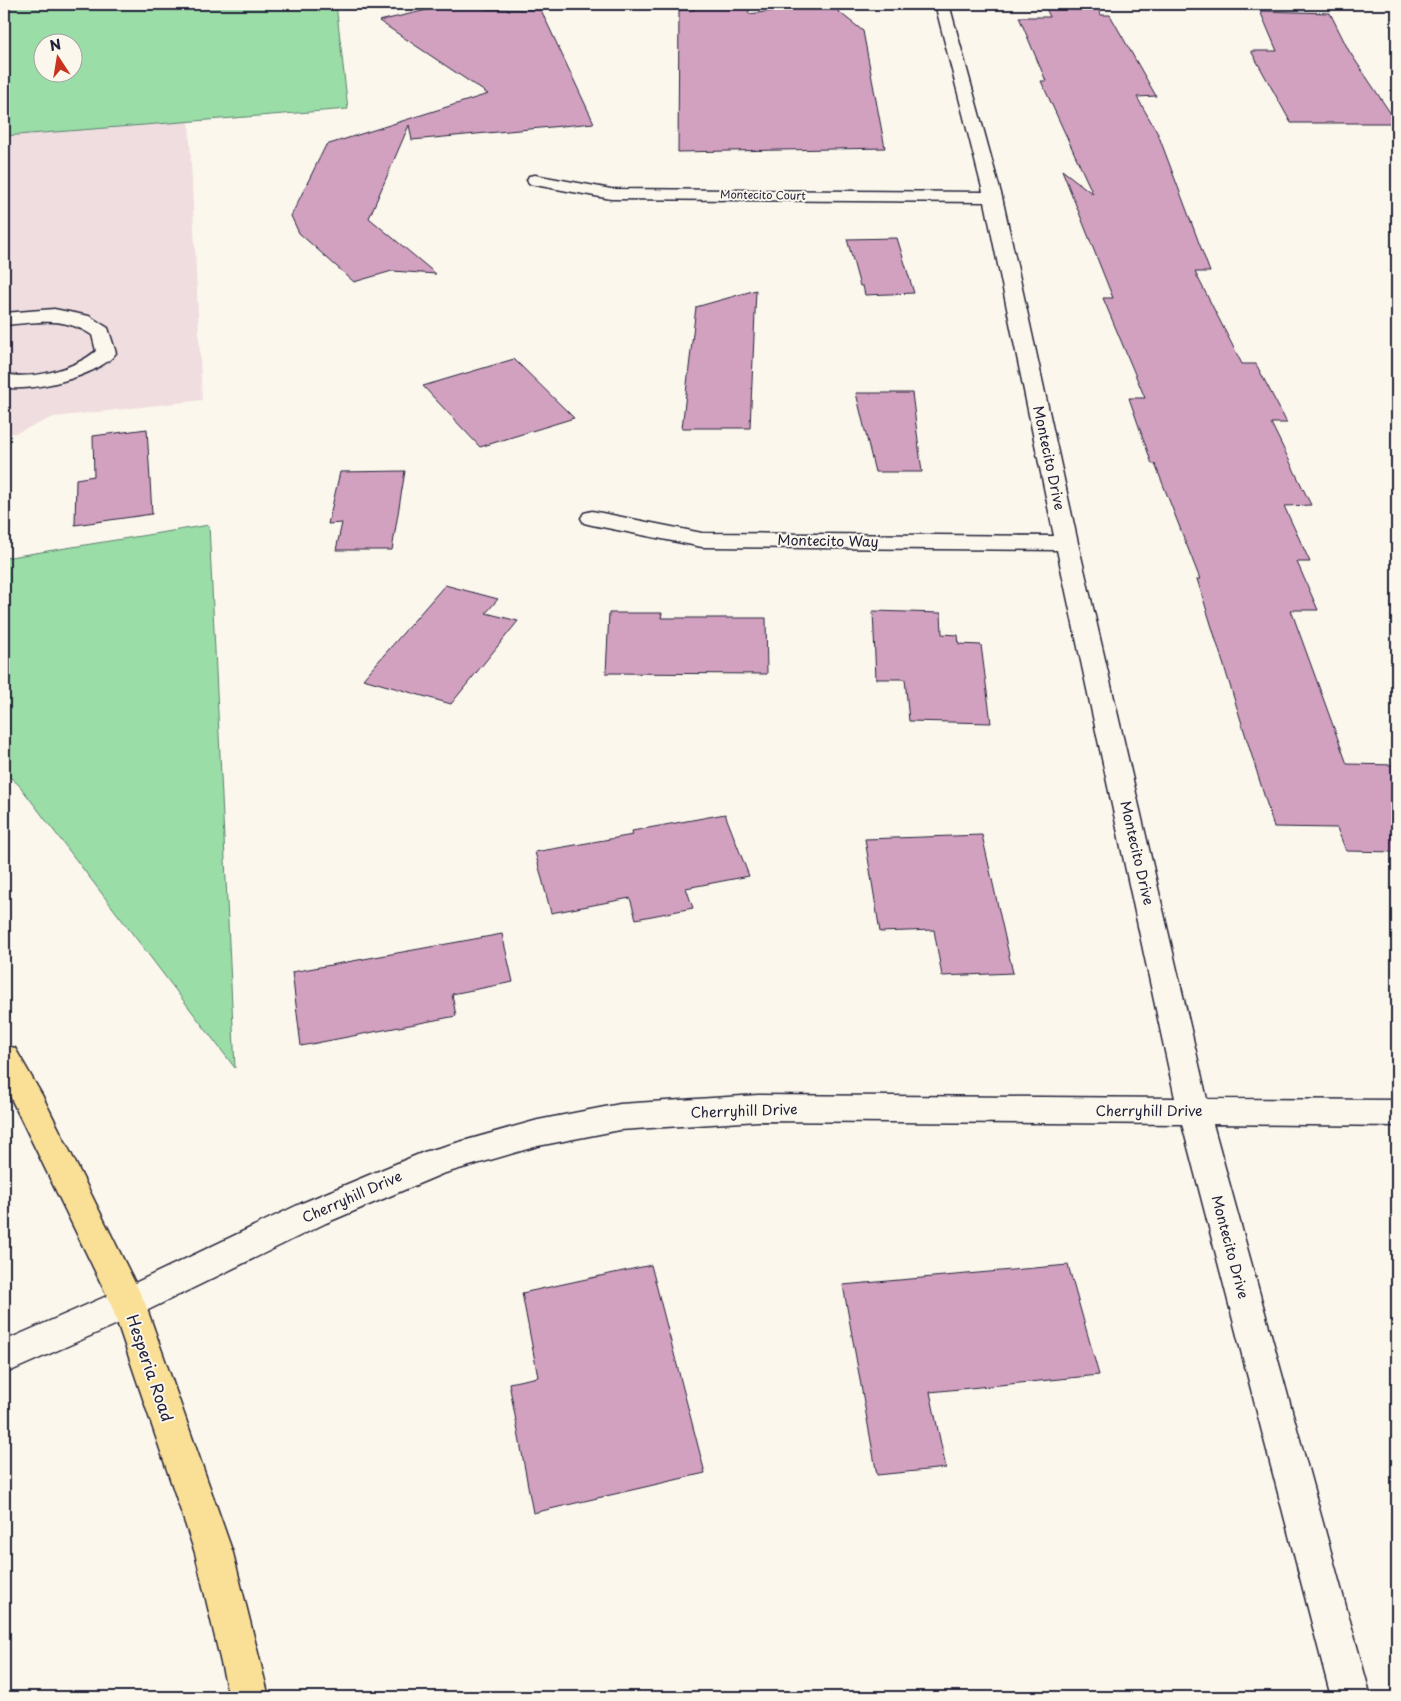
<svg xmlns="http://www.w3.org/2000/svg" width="1401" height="1701" viewBox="0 0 1401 1701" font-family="'Playpen Sans',sans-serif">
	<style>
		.built { fill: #efdddf }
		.green { fill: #9adda7; stroke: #5e8071; fill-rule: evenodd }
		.building { fill: #d2a1c0; stroke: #22223b }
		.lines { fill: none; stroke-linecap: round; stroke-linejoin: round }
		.minor-casing { stroke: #22223b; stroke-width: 3 }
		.major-casing { stroke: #22223b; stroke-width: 3 }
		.minor { fill: #fbf7ec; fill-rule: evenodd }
		.major { fill: #fadf96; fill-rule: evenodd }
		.labels { text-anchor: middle; stroke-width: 4; stroke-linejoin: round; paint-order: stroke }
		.far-street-label { font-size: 11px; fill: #22223b; stroke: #fbf7ec }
		.street-label { font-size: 14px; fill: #22223b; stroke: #fbf7ec }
		.near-street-label { font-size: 16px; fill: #22223b; stroke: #fbf7ec }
	</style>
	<rect width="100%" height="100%" fill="#fbf7ec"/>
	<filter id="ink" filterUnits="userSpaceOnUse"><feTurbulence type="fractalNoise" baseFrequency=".02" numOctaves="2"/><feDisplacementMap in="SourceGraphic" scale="10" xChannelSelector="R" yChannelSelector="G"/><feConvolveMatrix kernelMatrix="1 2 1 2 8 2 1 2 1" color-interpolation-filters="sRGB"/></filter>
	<g filter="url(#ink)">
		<path class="built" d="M189,120L202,400L54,417L16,433L4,434V136Z"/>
		<path class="green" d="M4,4H336L348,109L4,136ZM42,42H72V72H42Z
			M209,525L235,1068L19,785L4,772V558Z"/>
		<path class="building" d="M453,4H479L488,9L541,10L594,123L412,140L409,125L369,218L436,274L392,271L354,282L299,233L291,216L326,145L488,94L379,21Z
			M693,4H748L749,14L829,4L863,31L885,148L678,152L679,10H694Z
			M1044,4H1095L1101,15H1110L1156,96L1137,97L1158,134L1210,272H1195L1242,364H1256L1287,423H1271L1311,505L1284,506L1310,562H1297L1318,610H1291L1347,764L1397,765V852L1346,851L1337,828L1274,827L1197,579H1200L1155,464H1152L1129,398H1145L1103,298H1113L1062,170L1093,194L1041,81H1046L1019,17H1050Z
			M1260,11L1330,13L1349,51L1397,123H1291L1251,51H1277Z
			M897,238L914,293L865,295L863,286H860L847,239Z
			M756,290L750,428H682L696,307Z
			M514,359L574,418L480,447L423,386Z
			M856,393H912L922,472H875Z
			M147,429L152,514L75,525L76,479L94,476L93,436Z
			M405,471L392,550H336L342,523L328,524L340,472Z
			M445,585L498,599L486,613L518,621L451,704L363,679Z
			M873,611L941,613L942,634L958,635L959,644L981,645L991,723L909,721L905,679H876Z
			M609,613H662L661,618H766L767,674L606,673Z
			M725,814L749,876L686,888L693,908L636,919L630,898L551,913L535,852L633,835L632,831Z
			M982,835L1013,973L942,976L934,930L880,932L865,839Z
			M502,934L513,982L452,994L456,1016L301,1046L292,972Z
			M651,1265L705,1473L533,1513L509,1383L538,1377L522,1293Z
			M1068,1265L1099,1375L930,1392L946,1468L877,1475L843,1285Z"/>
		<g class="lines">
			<g class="minor-casing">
				<path id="minor" d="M935,4H949L1002,197L1078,543L1207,1099L1397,1100V1126L1213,1124L1371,1697H1331L1182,1124L758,1121L620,1130L538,1146L442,1174L326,1223L140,1314L4,1374V1341L116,1292L302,1203L424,1152L538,1120L620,1104L758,1095L1175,1098L1057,550L702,547L592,525L584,523L581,518L584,513L592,511L702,533L1054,536L985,202L611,199L535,185L529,184L527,180L529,176L535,175L611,189L983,192Z
					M54,309L89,316L108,328L116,353C100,376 30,393 4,387V374C32,380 73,370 96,351L92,335C61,315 38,323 4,325V313Z"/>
			</g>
			<g class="major-casing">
				<path id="major" d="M4,1045L15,1048L42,1095L145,1303L233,1553L269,1697H229L195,1553L111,1304L4,1084Z"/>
			</g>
			<use href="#minor" class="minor"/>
			<use href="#major" class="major"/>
		</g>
	</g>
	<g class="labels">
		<g class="far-street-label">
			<text transform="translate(763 195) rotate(1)" y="4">Montecito Court</text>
		</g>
		<g class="street-label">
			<text transform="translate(1049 458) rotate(78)" y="5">Montecito Drive</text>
			<text transform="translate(828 541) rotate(1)" y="5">Montecito Way</text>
			<text transform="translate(1137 853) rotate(77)" y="5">Montecito Drive</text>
			<text transform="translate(744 1111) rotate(-2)" y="5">Cherryhill Drive</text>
			<text x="1149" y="1116">Cherryhill Drive</text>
			<text transform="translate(352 1197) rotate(-24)" y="5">Cherryhill Drive</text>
			<text transform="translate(1230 1247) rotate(75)" y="5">Montecito Drive</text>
		</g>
		<g class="near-street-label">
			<text transform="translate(150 1368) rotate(71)" y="6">Hesperia Road</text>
		</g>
	</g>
	<rect width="1401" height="1701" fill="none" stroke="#fbf7ec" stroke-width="20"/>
	<rect x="10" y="10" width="1381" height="1681" fill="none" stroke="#22223b" stroke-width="2" filter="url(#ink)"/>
	<g transform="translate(58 58) rotate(348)"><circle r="24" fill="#fbf7ec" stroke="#a4a2a5"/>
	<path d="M0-4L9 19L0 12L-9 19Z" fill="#c8321e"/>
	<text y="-8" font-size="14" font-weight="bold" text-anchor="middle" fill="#22223b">N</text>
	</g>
</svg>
